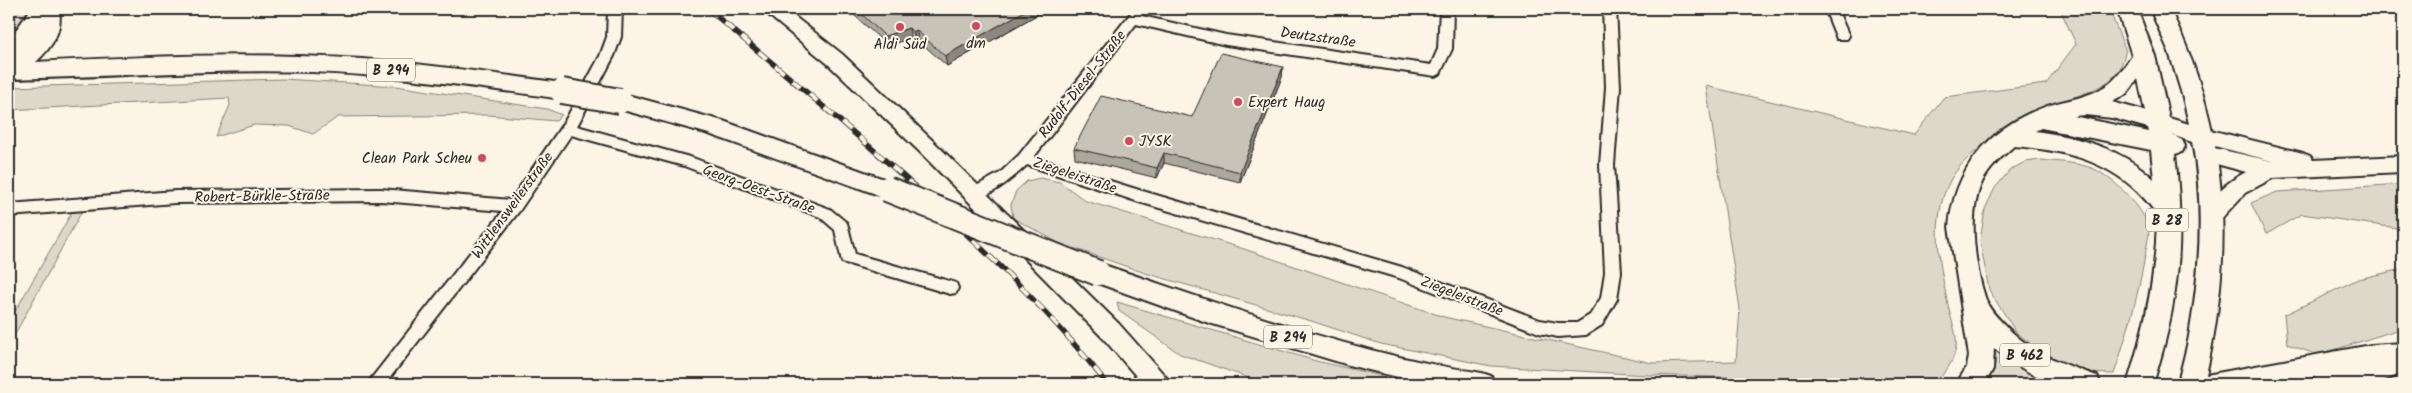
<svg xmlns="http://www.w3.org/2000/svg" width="2412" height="393" viewBox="0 0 2412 393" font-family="Kalam,sans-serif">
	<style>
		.green { fill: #ded8ca; stroke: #84827a }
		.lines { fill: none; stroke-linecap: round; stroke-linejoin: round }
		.street-casing { stroke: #2b2b2b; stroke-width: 4 }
		.secondary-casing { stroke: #2b2b2b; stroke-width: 4 }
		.primary-casing { stroke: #2b2b2b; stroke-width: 4 }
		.street { fill: #fcf5e5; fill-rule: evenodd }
		.secondary { fill: #fcf5e5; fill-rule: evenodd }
		.primary { fill: #fcf5e5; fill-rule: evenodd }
		.rail-casing { stroke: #2b2b2b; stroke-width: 5.5 }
		.rail { stroke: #fcf5e5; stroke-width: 4; stroke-dasharray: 11; stroke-linecap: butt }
		.primary-bridge-casing { stroke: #2b2b2b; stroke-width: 28; stroke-linecap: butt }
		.primary-bridge { stroke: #fcf5e5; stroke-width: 24 }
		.wall { fill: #aca89d; stroke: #2b2b2b }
		.shaded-wall { fill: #8c8880; stroke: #2b2b2b }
		.building { fill: #c8c3b7; stroke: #2b2b2b }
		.poi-dot { fill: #d1495b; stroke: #fcf5e5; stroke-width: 2 }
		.labels { text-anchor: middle; stroke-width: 4; stroke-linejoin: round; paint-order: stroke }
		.shield { fill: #fcf5e5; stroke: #6a6863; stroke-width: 1 }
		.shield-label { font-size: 14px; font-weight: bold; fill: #2b2b2b }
		.street-label { font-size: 15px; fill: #2b2b2b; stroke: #fcf5e5 }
		.poi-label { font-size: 15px; fill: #2b2b2b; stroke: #fcf5e5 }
	</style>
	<rect width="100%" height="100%" fill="#fcf5e5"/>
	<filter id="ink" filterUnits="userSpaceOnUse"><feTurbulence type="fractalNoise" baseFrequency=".02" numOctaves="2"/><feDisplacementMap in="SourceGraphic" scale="10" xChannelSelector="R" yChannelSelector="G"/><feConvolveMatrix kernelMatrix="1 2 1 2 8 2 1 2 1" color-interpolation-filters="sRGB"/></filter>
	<g filter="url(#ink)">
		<path class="green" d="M9,9H29L20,31L9,45Z
			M2060,9H2109L2126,51C2123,58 2121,70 2116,75C2099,91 2078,95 2058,103C2025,117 1969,147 1951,179C1929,218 1940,268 1949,309C1951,320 1958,336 1956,347C1954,362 1944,375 1933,384H1867L1859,381L1647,375L1491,366L1381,344L1308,320L1145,273L1059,243L1013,218L1011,205L1016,191L1027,181L1040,178L1060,182L1086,201L1241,248L1444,317L1652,363L1736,361L1740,309L1706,86L1914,135L1944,97L2046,84L2076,44Z
			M283,79L396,86L547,109L562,115L556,121L488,115L338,117L313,134L289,126L254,125L216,137L230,105L229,98L9,110V87Z
			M2041,160C2057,162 2078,162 2094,169C2112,177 2146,209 2149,230C2149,238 2146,248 2145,256C2138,296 2127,335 2114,374L2081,373L2056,364L2016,332L1989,290L1980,241L1985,209L1995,188L2010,170L2025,162Z
			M2403,184V229L2302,214L2266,234L2251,203L2277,192Z
			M82,211L9,345V322L72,212Z
			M2403,269V328L2318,355L2287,344L2284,315L2358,279Z
			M1117,302L1316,361L1417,384H1266L1180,354L1119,311Z
			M1996,348L2056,384H1986L1995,365Z"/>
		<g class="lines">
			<g class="street-casing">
				<path id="street" d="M608,9H622L621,37L614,56L577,126L693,158L830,209L847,223L855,254L956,283L958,288L956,293L950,294L842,262L835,230L820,217L684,166L571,135L520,210L385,384H367L503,211L381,201L175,203L9,216V204L175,191L381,189L511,200L565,121L600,56L607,37Z
					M1134,9H1147L1142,16L1226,35L1431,65L1438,49L1440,9H1453L1452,49L1440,74L1435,76L1226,45L1136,24L1034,157L1139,190L1402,267L1540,320L1558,323H1577L1590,315L1601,298L1605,272L1600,165L1606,87L1603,9H1616L1620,87L1614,165L1621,272L1617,299L1602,325L1586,335L1558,337L1539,333L1399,278L1139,202L1027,165C1015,176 985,203 969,198L967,194L969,190L1000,173L1019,155Z
					M1825,9H1837L1849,36L1847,39H1837Z"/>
			</g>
			<g class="secondary-casing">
				<path id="secondary" d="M764,9H785L842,54L934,142L1119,324L1166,377L1170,384H1143L1103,338L920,152L828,64L766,13Z
					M2202,128L2303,153L2310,156L2313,160L2403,156V172L2273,178L2245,193L2219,221L2211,223L2203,221L2200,215C2210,197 2228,181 2246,172L2198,159L2195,154L2198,149L2205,146L2276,162L2195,141L2192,136L2195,131Z"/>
			</g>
			<g class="primary-casing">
				<path id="primary" d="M31,9H59C63,31 52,47 36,62C145,56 254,52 362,59C429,64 496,74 562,83L570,85L573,91L570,97L562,99C478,87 395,75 311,72C210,69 109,77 9,79V40Z
					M2117,9H2137L2155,56L2169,118L2189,124L2183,98L2169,52L2150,9H2170C2228,130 2235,244 2206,375L2371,345L2403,343V372C2375,389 2343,384 2312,384L2315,377L2275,384H2178C2181,368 2186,352 2189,336C2200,273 2205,205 2192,142L2172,135L2182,140L2185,146L2182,152L2175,154C2185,238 2179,303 2153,384H2127C2142,337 2153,291 2156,242C2156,234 2158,223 2156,215C2153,207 2143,197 2137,191C2102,158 2060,150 2014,146C2001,157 1986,171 1980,187C1968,219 1975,268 1986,300C1989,311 2005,325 2013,333C2036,355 2067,365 2097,376L2101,384C2050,387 2034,379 1994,348L1993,369L1985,384H1956L1967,367L1969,356L1949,227C1954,170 1989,128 2042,108C2067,98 2087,100 2110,83C2118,77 2125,65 2132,56ZM2138,79L2145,111L2112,102L2127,94ZM2085,115L2112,118L2148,128L2149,132L2073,116ZM2041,128L2151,150L2154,179C2121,148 2079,137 2035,131Z
					M620,93L723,121L895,183L899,189L895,195L887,198L709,134L612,107L609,101L612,95Z
					M1098,263C1224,305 1350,353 1482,373L1491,376L1495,384H1427L1352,366L1206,322L1089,280L1086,273L1089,266Z"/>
			</g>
			<use href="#street" class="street"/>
			<use href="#secondary" class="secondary"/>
			<use href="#primary" class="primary"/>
			<g class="rail-casing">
				<path id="rail" d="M708,9C784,73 861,137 934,204C996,261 1056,318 1107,384"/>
			</g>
			<use href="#rail" class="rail"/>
			<g class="primary-bridge-casing">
				<path id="primary-bridge" d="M562,91L620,101
					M887,189L1098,273"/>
			</g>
			<use href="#primary-bridge" class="primary-bridge"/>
		</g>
		<path class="wall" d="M852,9H1040V13L947,66L919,41L916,42L911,38L888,46L854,15Z
			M1283,67L1282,77L1240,182L1164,163L1157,178L1075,158L1074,148L1192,117Z"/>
		<path class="shaded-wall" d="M1028,9H1040V13L947,66L945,56Z
			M909,28L911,38L888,46L885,36Z
			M916,30L919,41L916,42L913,32Z
			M1283,67L1282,77L1240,182V172Z
			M1164,153V163L1157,178V168Z"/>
		<path class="building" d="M856,9H1028L945,56L916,30L913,32L909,28L885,36Z
			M1221,53L1283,67L1240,172L1164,153L1157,168L1074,148L1101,96L1192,117Z"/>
	</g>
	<g class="poi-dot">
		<circle cx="976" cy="26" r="5"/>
		<circle cx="900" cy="27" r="5"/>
		<circle cx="1238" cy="102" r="5"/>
		<circle cx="1129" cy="141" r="5"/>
		<circle cx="482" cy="158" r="5"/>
	</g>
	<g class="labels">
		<g class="shield">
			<rect x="367" y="58.5" width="48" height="23" rx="4"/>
			<rect x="2146" y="208.5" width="42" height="23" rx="4"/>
			<rect x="1264" y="325.5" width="48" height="23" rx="4"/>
			<rect x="2000" y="343.5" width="50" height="23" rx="4"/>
		</g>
		<g class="shield-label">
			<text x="391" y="75">B 294</text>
			<text x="2167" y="225">B 28</text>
			<text x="1288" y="342">B 294</text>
			<text x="2025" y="360">B 462</text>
		</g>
		<g class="street-label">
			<text transform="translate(1318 37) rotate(8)" y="5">Deutzstraße</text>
			<text transform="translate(1082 84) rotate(-52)" y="5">Rudolf-Diesel-Straße</text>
			<text transform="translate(1075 175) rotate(18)" y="5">Ziegeleistraße</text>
			<text transform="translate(759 189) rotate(20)" y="5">Georg-Oest-Straße</text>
			<text transform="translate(262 196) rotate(-1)" y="5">Robert-Bürkle-Straße</text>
			<text transform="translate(512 205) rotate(-54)" y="5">Wittlensweilerstraße</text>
			<text transform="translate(1462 296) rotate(21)" y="5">Ziegeleistraße</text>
		</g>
		<g class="poi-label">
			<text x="976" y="48">dm</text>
			<text x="900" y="49">Aldi Süd</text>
			<text x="1248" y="107" text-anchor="start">Expert Haug</text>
			<text x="1139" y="146" text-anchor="start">JYSK</text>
			<text x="472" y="163" text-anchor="end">Clean Park Scheu</text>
		</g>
	</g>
	<rect width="2412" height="393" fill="none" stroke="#fcf5e5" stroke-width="30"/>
	<rect x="15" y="15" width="2382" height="363" fill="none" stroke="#2b2b2b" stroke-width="2" filter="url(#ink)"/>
</svg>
